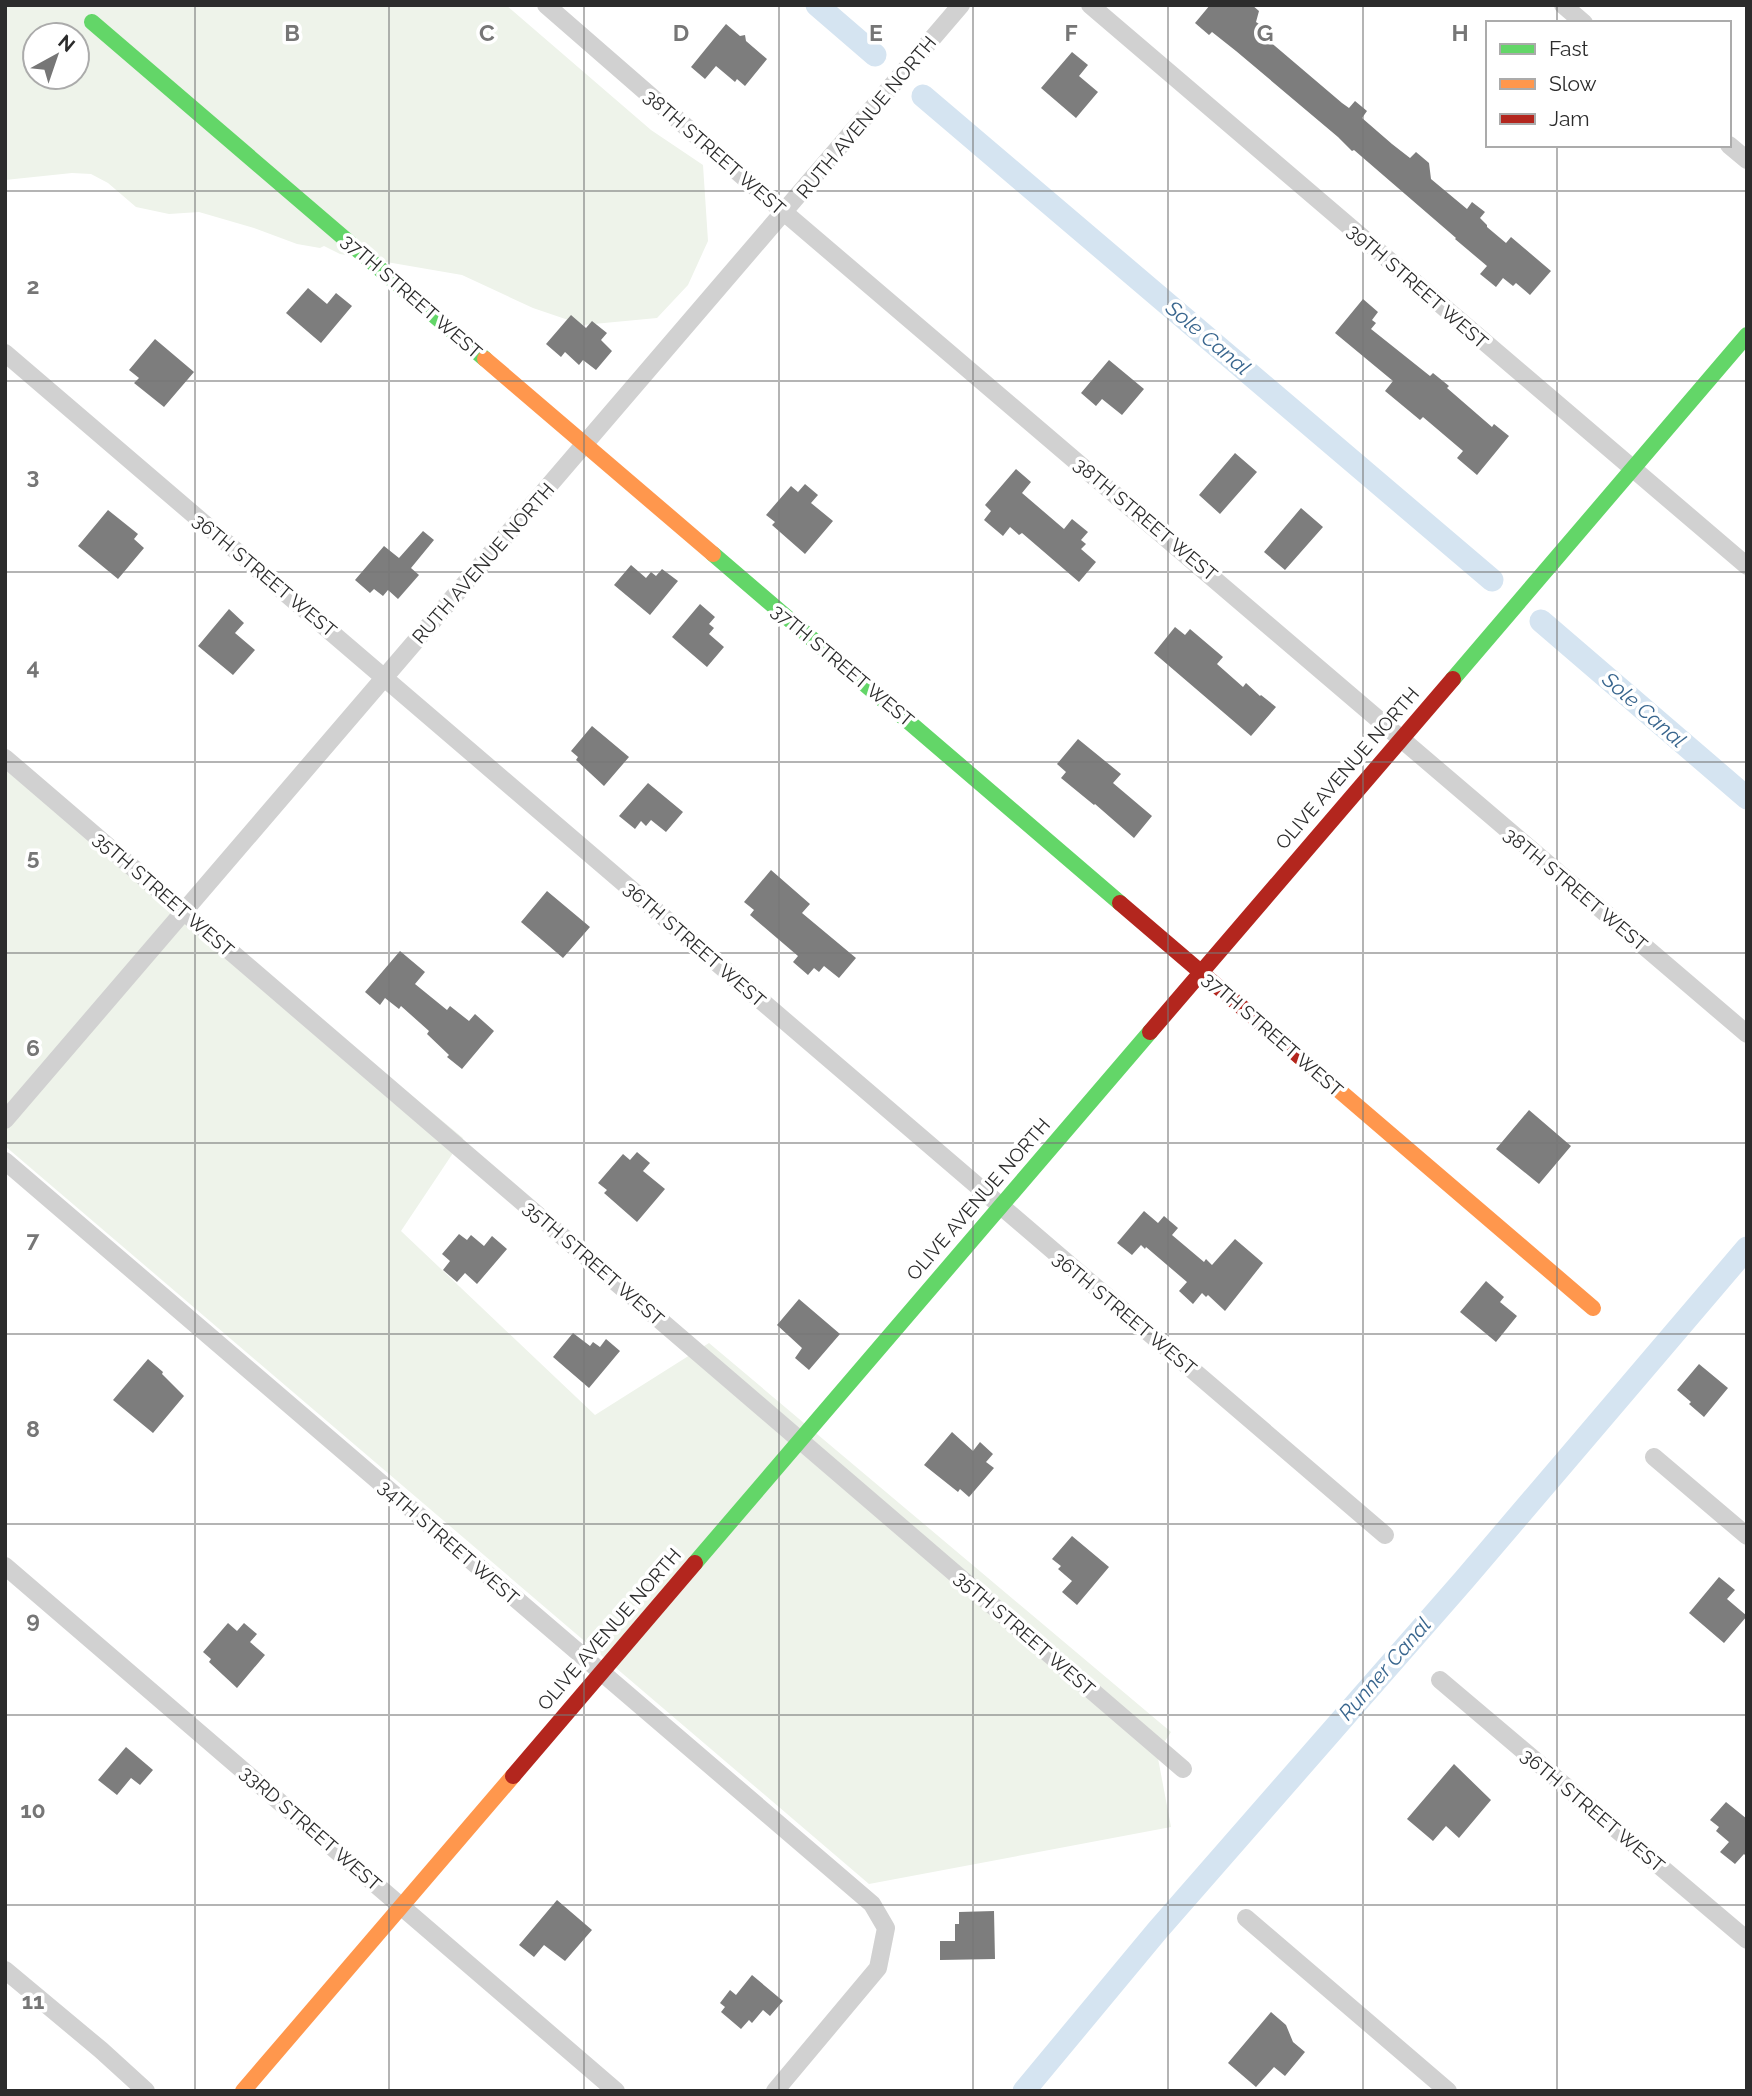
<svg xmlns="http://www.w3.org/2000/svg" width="1752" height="2096" viewBox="0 0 1752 2096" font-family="Raleway,sans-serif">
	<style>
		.green { fill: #eef3ea; fill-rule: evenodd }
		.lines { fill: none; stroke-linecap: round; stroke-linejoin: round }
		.canal { stroke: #d5e4f1; stroke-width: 23 }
		.building { fill: #7d7d7d }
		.street { stroke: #d1d1d1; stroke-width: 18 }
		.fast { stroke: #63d668; stroke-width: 16 }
		.slow { stroke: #ff974d; stroke-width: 16 }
		.jam { stroke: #b3261e; stroke-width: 16 }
		.grid { fill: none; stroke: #767676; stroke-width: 2; stroke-opacity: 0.55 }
		.labels { text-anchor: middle; stroke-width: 7; stroke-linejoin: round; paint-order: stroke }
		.street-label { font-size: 19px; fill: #2c2c2c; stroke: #fff }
		.water-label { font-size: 21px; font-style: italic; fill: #39668e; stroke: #fff }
		.grid-label { font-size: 23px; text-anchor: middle; font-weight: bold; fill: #767676; stroke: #fff; stroke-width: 7; stroke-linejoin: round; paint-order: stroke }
	</style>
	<rect width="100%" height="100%" fill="#fff"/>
	<path class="green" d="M5,5H506L651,130L703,165L708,241L688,285L657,318L583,325L533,308L462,275L340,254L324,246L320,248L297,244L254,228L199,212L169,214L136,207L108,183L91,174L72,173L5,180ZM35,35H77V77H35Z
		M5,758L463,1138L401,1231L595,1415L709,1343L1171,1732L1157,1753L1171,1827L869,1884L5,1146Z"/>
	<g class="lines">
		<path class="canal" d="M817,5L875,55
			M923,96L1492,580
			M1541,621L1747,798
			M1024,2091L1157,1931L1464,1580L1747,1248"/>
	</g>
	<path class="building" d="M1210,5H1252L1259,11L1256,22L1259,24L1255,29L1342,103L1349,108L1355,101L1367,111L1362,118L1392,144L1410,158L1416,152L1429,163L1431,179L1467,209L1472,202L1485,212L1480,218L1487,225V227L1506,243L1511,237L1551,271L1530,295L1516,283L1513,286L1503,278L1496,287L1480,274L1487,266L1455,239L1456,238L1354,150L1352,151L1338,137L1236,51L1212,32L1209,35L1195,23Z
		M726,24L740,36L745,35L746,41L767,59L745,86L737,79L735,82L716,66L705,79L691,67Z
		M1072,52L1088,65L1079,76L1098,92L1076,118L1041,88Z
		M308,288L327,304L336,293L352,306L321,343L286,313Z
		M1363,299L1378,312L1372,320L1376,323L1371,329L1430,376L1433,373L1449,386L1447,388L1492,427L1494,424L1509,436L1477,475L1457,458L1463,451L1423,417L1420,420L1385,391L1393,381L1335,333Z
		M571,315L586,328L592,321L607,333L601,340L612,351L596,370L583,360L579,365L565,352L561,357L546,344Z
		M155,339L194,372L164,407L134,383L139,378L129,370Z
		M1109,360L1144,389L1122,415L1102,399L1096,406L1081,393Z
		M1235,453L1257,472L1220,514L1199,495Z
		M1016,469L1031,482L1022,493L1064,529L1072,519L1088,532L1081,540L1086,544L1081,549L1096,562L1079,582L1022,533L1019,535L1010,527L1003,536L984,520L991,511L985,505Z
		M805,484L818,495L811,503L833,521L805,554L772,525L775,522L766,515L791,486L798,492Z
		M1301,508L1323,527L1285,570L1264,552Z
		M108,510L138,534L134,539L144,548L118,579L78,546Z
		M423,531L434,540L411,568L419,575L398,599L388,590L383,596L374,589L370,593L355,580L384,546L399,558Z
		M631,565L646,578L651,572L656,576L662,569L678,581L650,615L614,585Z
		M700,604L715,617L709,624L714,628L709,634L724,647L707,667L672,637Z
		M229,609L244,623L235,633L255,650L233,675L198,646Z
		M1175,627L1185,635L1190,629L1223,657L1217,664L1243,687L1246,683L1260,696L1261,695L1276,707L1251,736L1154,653Z
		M592,726L629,757L604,786L576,760L578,757L571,751Z
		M1078,739L1121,774L1113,783L1152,816L1134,838L1095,804L1094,805L1061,778L1066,772L1057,764Z
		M648,783L683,812L666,832L651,820L646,826L641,821L635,829L619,816Z
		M771,870L810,904L802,913L856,958L839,978L824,966L819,972L814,968L808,975L793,962L798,956L750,915L754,910L744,902Z
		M547,891L590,927L563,958L521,922Z
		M400,951L425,972L415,984L447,1010L450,1006L469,1021L475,1014L494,1031L462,1069L447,1057L449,1055L427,1034L429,1031L401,1006L399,1009L385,998L380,1005L365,992Z
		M1529,1110L1571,1146L1539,1184L1496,1149Z
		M637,1152L650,1163L643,1171L665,1189L637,1222L604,1193L607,1190L598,1183L623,1154L630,1160Z
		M1144,1211L1158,1223L1164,1216L1178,1228L1172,1235L1204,1262L1206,1259L1212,1265L1235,1239L1263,1263L1225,1311L1208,1295L1206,1297L1202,1293L1193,1304L1179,1291L1187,1282L1146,1247L1145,1249L1141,1245L1132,1255L1117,1243Z
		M459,1234L467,1240L471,1235L484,1246L492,1236L507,1249L477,1284L465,1273L457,1282L443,1270L450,1261L442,1254Z
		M1486,1281L1504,1297L1500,1302L1517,1316L1496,1342L1460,1312Z
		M799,1299L840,1334L809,1370L795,1358L802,1348L777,1325Z
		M573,1333L590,1346L593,1342L600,1347L606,1339L620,1351L589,1388L553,1357Z
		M148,1359L163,1372L162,1374L184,1396L153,1433L113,1400Z
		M1699,1364L1728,1388L1704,1417L1689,1404L1691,1402L1677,1390Z
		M952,1432L973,1451L980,1442L993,1454L986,1462L994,1468L969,1497L960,1489L958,1492L924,1465Z
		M1072,1536L1109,1567L1077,1605L1062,1592L1072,1581L1058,1569L1061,1566L1052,1559Z
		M1719,1577L1735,1590L1727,1599L1747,1616L1724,1643L1689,1613Z
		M228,1623L237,1631L244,1623L257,1634L250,1642L265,1655L237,1688L209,1662L211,1659L203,1652Z
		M126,1747L153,1770L140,1785L131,1778L117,1795L98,1780Z
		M1454,1764L1491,1800L1459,1838L1446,1826L1433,1841L1407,1819Z
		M1726,1802L1747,1819V1857L1744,1854L1735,1864L1720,1852L1729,1842L1716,1831L1719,1827L1710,1820Z
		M557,1900L592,1930L565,1961L544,1945L534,1957L519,1945Z
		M994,1911L995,1959L940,1960V1941H955V1924H959V1912Z
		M752,1975L783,2001L770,2016L763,2010L752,2023L749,2020L741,2029L721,2012L725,2007L720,2003L730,1990L736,1995Z
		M1271,2012L1286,2025L1293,2042L1305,2052L1285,2076L1274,2067L1256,2087L1228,2063Z"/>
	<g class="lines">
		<path class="street" d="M546,5L785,213L1747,1034
			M1090,5L1747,566
			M1563,5L1584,23
			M1729,145L1747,160
			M5,353L1385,1535
			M5,758L1183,1769
			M5,1120L961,5
			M5,1161L872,1904L886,1928L878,1968L775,2091
			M1654,1457L1747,1536
			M5,1566L616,2091
			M1440,1680L1747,1940
			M1246,1918L1448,2091
			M5,1970L101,2050L146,2091"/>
		<path class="fast" d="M92,22L485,359
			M713,554L1120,903
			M1453,679L1747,335
			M695,1563L1150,1032"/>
		<path class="slow" d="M485,359L713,554
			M1300,1057L1593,1308
			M243,2091L513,1776"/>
		<path class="jam" d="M1120,903L1300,1057
			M1150,1032L1453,679
			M513,1776L695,1563"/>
	</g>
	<path class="grid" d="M195,5V2091M389,5V2091M584,5V2091M779,5V2091M973,5V2091M1168,5V2091M1363,5V2091M1557,5V23M1557,145V2091M5,191H1747M5,381H1747M5,572H1747M5,762H1747M5,953H1747M5,1143H1747M5,1334H1747M5,1524H1747M5,1715H1747M5,1905H1747"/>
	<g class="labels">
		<g class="street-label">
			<text transform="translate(866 117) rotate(-50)" y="7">RUTH AVENUE NORTH</text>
			<text transform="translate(715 152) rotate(41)" y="7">38TH STREET WEST</text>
			<text transform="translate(1418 286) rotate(41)" y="7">39TH STREET WEST</text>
			<text transform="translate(412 296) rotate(41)" y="7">37TH STREET WEST</text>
			<text transform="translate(1146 519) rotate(40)" y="7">38TH STREET WEST</text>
			<text transform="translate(483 563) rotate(-49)" y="7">RUTH AVENUE NORTH</text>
			<text transform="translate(265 575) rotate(40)" y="7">36TH STREET WEST</text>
			<text transform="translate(843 665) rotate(40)" y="7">37TH STREET WEST</text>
			<text transform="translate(1347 768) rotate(-49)" y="7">OLIVE AVENUE NORTH</text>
			<text transform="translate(1576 889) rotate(40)" y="7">38TH STREET WEST</text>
			<text transform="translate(164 894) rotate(41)" y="7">35TH STREET WEST</text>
			<text transform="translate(695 944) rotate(41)" y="7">36TH STREET WEST</text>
			<text transform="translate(1273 1034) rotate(41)" y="7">37TH STREET WEST</text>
			<text transform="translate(978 1199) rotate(-49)" y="7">OLIVE AVENUE NORTH</text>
			<text transform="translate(594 1263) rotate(41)" y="7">35TH STREET WEST</text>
			<text transform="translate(1125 1313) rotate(40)" y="7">36TH STREET WEST</text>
			<text transform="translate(449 1542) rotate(41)" y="7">34TH STREET WEST</text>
			<text transform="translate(609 1629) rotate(-49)" y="7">OLIVE AVENUE NORTH</text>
			<text transform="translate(1025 1633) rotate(41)" y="7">35TH STREET WEST</text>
			<text transform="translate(1593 1810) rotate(40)" y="7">36TH STREET WEST</text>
			<text transform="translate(311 1828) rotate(41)" y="7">33RD STREET WEST</text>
		</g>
		<g class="water-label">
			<text transform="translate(1208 338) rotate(40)" y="7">Sole Canal</text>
			<text transform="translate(1644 710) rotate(41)" y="7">Sole Canal</text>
			<text transform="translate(1385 1669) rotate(-49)" y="7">Runner Canal</text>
		</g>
	</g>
	<g class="grid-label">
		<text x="292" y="41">B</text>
		<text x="487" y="41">C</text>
		<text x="681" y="41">D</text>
		<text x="876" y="41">E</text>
		<text x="1071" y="41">F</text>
		<text x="1265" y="41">G</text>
		<text x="1460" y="41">H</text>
		<text x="33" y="294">2</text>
		<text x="33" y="484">3</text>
		<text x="33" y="675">4</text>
		<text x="33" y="865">5</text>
		<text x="33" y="1056">6</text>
		<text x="33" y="1247">7</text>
		<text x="33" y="1437">8</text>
		<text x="33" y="1628">9</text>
		<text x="33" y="1818">10</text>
		<text x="33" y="2009">11</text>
	</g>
	<rect width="1752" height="2096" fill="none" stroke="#2c2c2c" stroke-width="14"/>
	<rect x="1486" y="21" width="245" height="126" fill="#ffffff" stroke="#ababab" stroke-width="2"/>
	<rect x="1500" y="44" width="35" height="10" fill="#63d668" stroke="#ababab" stroke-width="2"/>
	<text x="1549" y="56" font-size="21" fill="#2c2c2c">Fast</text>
	<rect x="1500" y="79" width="35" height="10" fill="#ff974d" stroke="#ababab" stroke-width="2"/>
	<text x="1549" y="91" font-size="21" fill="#2c2c2c">Slow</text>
	<rect x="1500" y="114" width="35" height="10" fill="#b3261e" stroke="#ababab" stroke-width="2"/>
	<text x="1549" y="126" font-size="21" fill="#2c2c2c">Jam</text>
	<g transform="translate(56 56) rotate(40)"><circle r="33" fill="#ffffff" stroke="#ababab" stroke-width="2"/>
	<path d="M0-5L12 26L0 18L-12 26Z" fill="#767676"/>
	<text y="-10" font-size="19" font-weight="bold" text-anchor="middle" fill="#2c2c2c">N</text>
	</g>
</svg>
